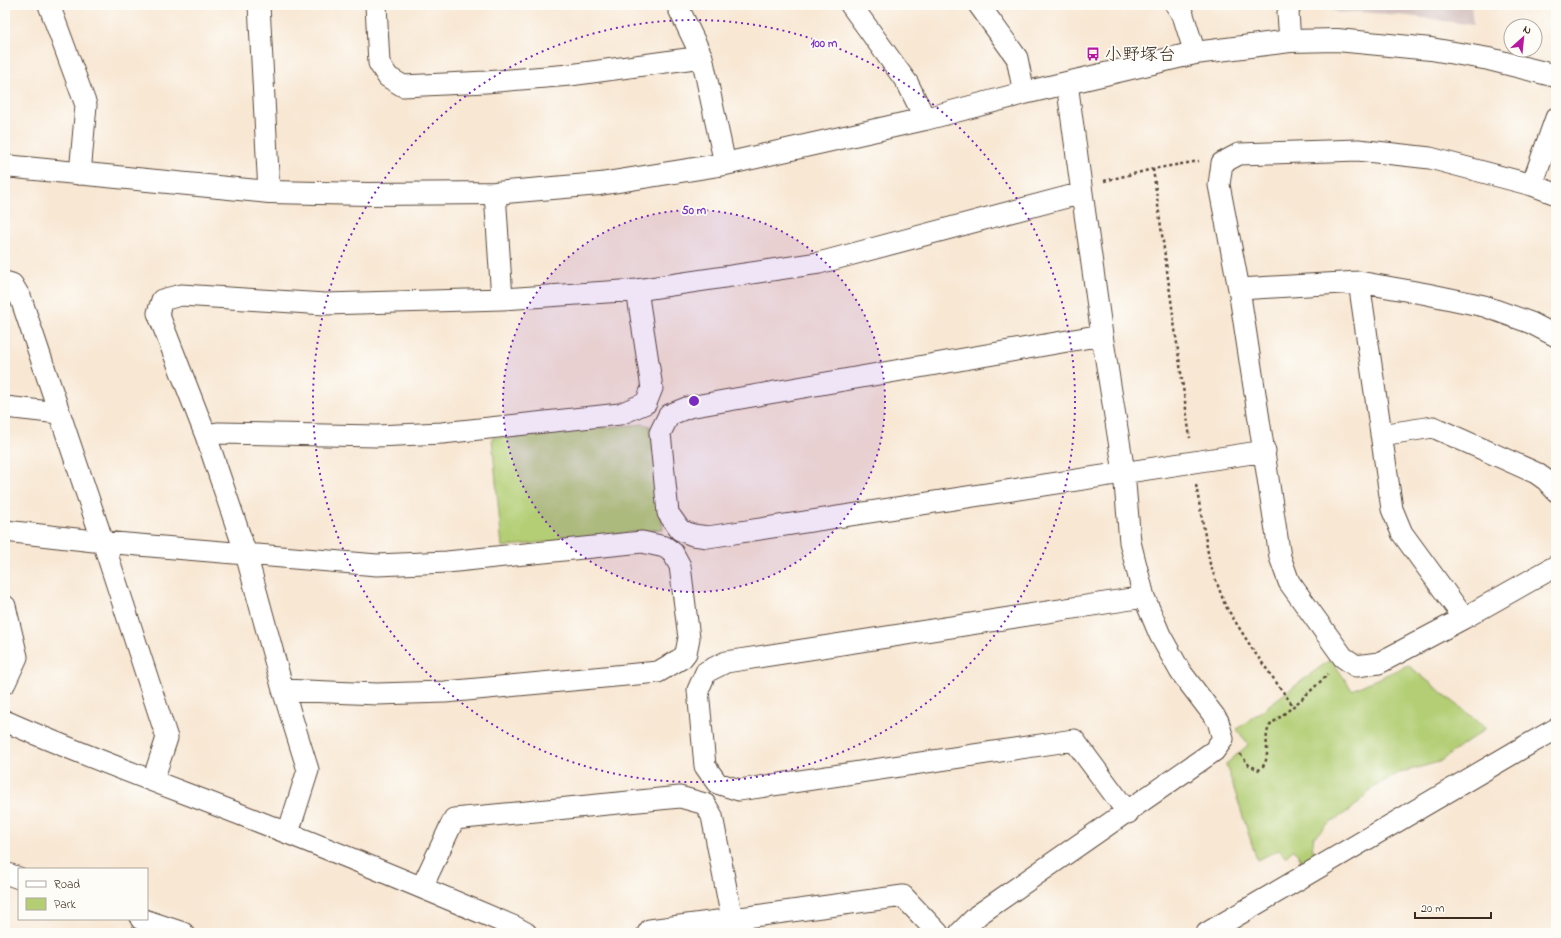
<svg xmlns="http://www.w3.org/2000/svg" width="1561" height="938" viewBox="0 0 1561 938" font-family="'Indie Flower','Klee One',sans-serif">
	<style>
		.industrial { fill: #d1bfbe }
		.green { fill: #b3ce74; stroke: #777c49 }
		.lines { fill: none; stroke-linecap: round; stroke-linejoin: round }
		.minor-casing { stroke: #574639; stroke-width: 23 }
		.tertiary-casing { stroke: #574639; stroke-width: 24 }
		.path { stroke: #574639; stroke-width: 2.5; stroke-dasharray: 3 3; stroke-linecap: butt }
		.minor { stroke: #fff; stroke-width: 21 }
		.tertiary { stroke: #fff; stroke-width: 22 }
		.ring { fill: none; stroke: #7b2cbf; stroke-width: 2; stroke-dasharray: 2 4 }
		.labels { text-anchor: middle; stroke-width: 3.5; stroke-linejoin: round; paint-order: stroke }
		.poi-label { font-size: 18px; fill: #3b2a1e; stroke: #fdfcf7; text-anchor: start }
		.centre { fill: #7b2cbf; stroke: #fdfcf7; stroke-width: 2 }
		.ring-label { font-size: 12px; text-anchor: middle; font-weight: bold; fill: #7b2cbf; stroke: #fdfcf7; stroke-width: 3.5; stroke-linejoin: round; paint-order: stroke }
	</style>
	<rect width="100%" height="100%" fill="#fdfcf7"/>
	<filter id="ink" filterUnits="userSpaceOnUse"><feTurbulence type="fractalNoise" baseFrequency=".025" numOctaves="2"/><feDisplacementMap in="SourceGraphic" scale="8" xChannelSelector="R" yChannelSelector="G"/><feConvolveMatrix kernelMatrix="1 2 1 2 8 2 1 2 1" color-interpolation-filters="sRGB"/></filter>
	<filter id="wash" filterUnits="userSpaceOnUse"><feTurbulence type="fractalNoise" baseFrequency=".012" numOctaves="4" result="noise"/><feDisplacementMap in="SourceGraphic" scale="16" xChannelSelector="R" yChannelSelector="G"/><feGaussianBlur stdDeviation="0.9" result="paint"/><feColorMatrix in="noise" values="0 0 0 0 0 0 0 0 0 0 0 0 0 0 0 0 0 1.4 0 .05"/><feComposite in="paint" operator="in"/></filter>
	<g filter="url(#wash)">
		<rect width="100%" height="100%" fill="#f8e7d3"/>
		<path class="industrial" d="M1322,5H1471L1473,25L1408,16L1359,12L1338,13Z"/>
		<path class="green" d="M643,424L650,426L663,529L502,547L492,438Z
			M1331,659L1352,690L1408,665L1486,728L1439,762L1399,773L1374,787L1354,807L1326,826L1314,837L1312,847L1318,858L1304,866L1298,855L1293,850L1285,857L1279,850L1257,860L1226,764L1248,745L1237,729Z"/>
	</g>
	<g filter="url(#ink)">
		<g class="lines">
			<g class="minor-casing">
				<path id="minor" d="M49,5L86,105L80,174
					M259,5L269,192
					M376,5L379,63L388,77L403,86L486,82L570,75L702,57
					M677,5L702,57L725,164
					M851,5L908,84L925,119
					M979,5L1017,58L1024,93
					M1176,5L1183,15L1195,53
					M1290,41L1288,13L1290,5
					M1067,83L1082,193
					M1532,185L1556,118
					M495,193L502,299
					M1556,194L1532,185L1430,158L1358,150L1239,154L1222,163L1219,185L1239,289L1280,557L1289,582L1343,657L1356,666L1379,663L1464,618L1556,566
					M5,282L12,284L21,299L103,542L5,531
					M1359,282L1392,509L1402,533L1464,618
					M1239,289L1359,282L1427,294L1484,306L1531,323L1556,336
					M637,290L652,388L646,403L620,414L442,433L377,436L218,433L206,436L158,313L162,300L181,295L325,304L502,299L637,290L819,263L1082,193L1102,335L1124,472L1130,542L1144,597L726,662L706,672L698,690L705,766L717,783L739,790L1074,740L1128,813
					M1102,335L689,407L669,415L660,433L668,513L680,530L693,535L708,537L1265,451
					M5,407L59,413
					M1381,435L1433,427L1536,473L1546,480L1556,491
					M5,606L17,657L5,683
					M283,690L246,554L377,565L447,562L642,542L665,547L673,553L680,566L689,638L686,653L682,658L658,672L445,692L377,694L283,690L308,770L288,833
					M5,721C86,757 170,787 252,819C341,854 428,890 515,927L526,933
					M153,780L167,738L103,542L246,554L206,436
					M5,873L19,878
					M422,887L454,819L680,797L705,804L712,816L732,919
					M141,919L183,933
					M648,933L650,930L903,896L938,933
					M960,933L978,915L1214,751L1223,739L1218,721L1180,671L1160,635L1144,597
					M1207,933L1522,748L1556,729"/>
			</g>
			<g class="tertiary-casing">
				<path id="tertiary" d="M5,166L269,192L368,194L495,193L600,184L725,164L925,119L1024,93L1195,53L1290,41L1337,40L1431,49L1489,59L1556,76"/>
			</g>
			<path class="path" d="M1153,169L1190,438
				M1104,181L1153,169L1199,161
				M1196,485L1210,564L1225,605L1253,650L1294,707
				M1240,754L1249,765L1259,770C1274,758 1262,742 1269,727C1271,723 1277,720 1280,717C1297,704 1313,689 1328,674"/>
			<use href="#minor" class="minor"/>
			<use href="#tertiary" class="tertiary"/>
		</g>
	</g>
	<circle cx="694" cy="401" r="191" fill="#7b2cbf" fill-opacity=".12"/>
	<g class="ring">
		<circle cx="694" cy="401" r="191"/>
		<circle cx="694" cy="401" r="381"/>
	</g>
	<defs>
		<g id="bus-bare" transform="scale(1.08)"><path d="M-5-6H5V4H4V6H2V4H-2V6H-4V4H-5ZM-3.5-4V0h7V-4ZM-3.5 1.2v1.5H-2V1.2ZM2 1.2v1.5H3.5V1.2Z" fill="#b5179e" stroke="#fdfcf7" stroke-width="2.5" paint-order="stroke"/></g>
	</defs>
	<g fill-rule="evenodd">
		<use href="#bus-bare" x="1093" y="54"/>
	</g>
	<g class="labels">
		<g class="poi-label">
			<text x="1104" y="60">小野塚台</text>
		</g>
	</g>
	<circle cx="694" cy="401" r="6" class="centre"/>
	<g class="ring-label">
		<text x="824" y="47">100 m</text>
		<text x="694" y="214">50 m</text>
	</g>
	<rect width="1561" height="938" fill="none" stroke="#fdfcf7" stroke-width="20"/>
	<rect x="18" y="868" width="130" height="52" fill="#fdfcf7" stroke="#afa8a0"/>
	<rect x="26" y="881" width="20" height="6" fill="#ffffff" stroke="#afa8a0"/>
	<text x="54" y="888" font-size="12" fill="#3b2a1e">Road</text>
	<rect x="26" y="898" width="20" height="12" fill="#b3ce74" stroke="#afa8a0"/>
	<text x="54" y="908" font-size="12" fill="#3b2a1e">Park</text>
	<g transform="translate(1523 38) rotate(27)"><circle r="19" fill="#fdfcf7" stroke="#afa8a0"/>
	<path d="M0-3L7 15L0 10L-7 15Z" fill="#b5179e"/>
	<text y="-6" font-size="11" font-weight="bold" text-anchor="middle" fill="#3b2a1e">N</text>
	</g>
	<path d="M1415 912v6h76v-6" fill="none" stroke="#3b2a1e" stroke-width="2"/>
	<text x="1421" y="912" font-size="12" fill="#3b2a1e" stroke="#fdfcf7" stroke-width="3" paint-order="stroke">20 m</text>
</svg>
